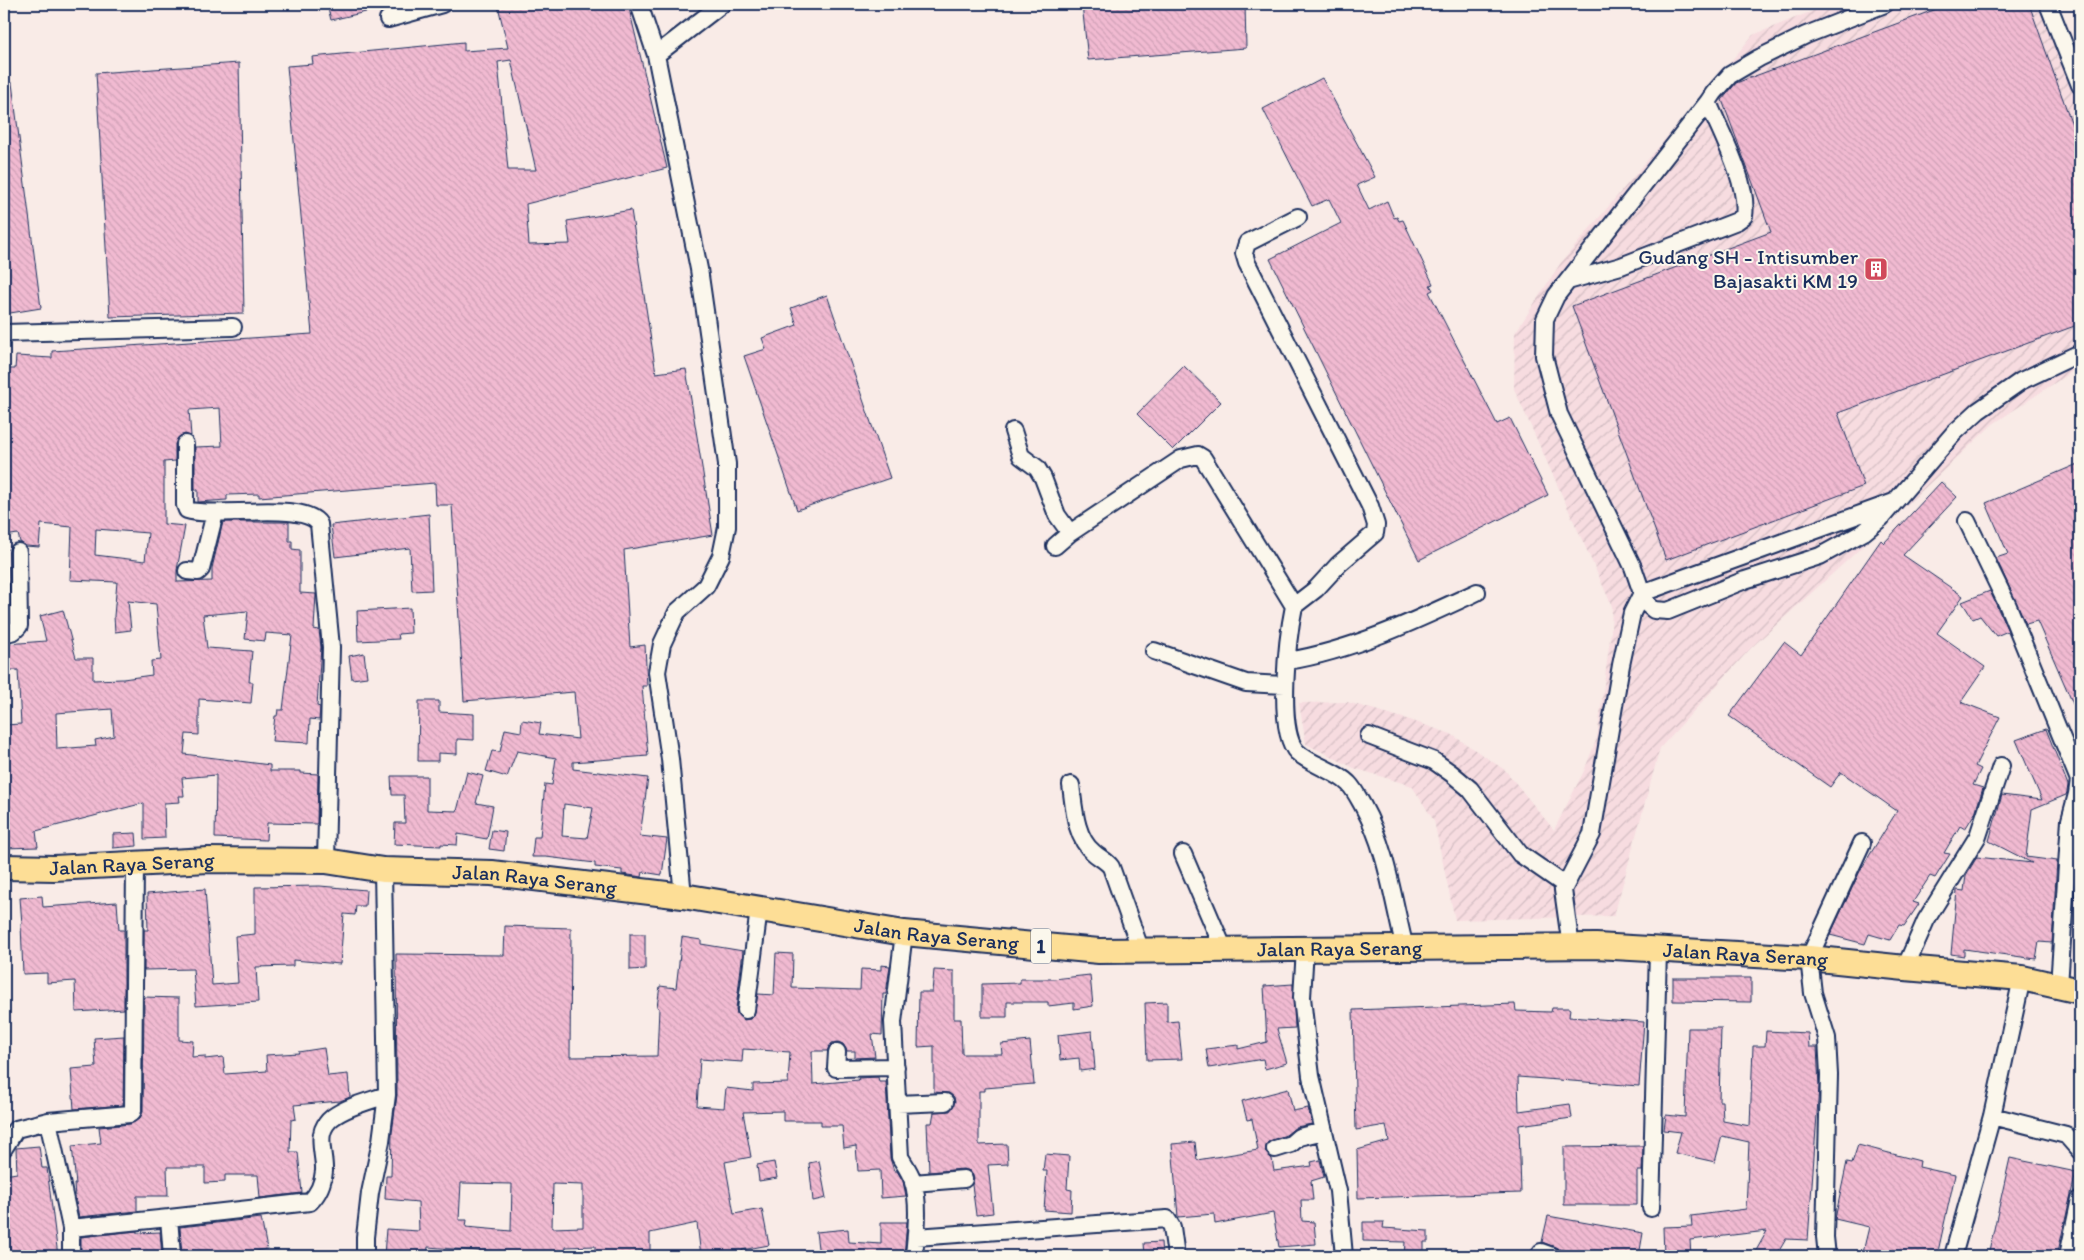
<svg xmlns="http://www.w3.org/2000/svg" width="2084" height="1260" viewBox="0 0 2084 1260" font-family="Itim,sans-serif">
	<style>
		.industrial { fill: url(#industrial-furrows) }
		.building { fill: url(#building-back-hatch); stroke: #1b2f5e; fill-rule: evenodd }
		.lines { fill: none; stroke-linecap: round; stroke-linejoin: round }
		.minor-casing { stroke: #1b2f5e; stroke-width: 20 }
		.highway-casing { stroke: #1b2f5e; stroke-width: 28 }
		.minor { stroke: #fbf7ec; stroke-width: 16 }
		.highway { stroke: #fdde96; stroke-width: 24 }
		.labels { text-anchor: middle; stroke-width: 4; stroke-linejoin: round; paint-order: stroke }
		.shield { fill: #fbf7ec; stroke: #5e6b89; stroke-width: 1 }
		.shield-label { font-size: 20px; font-weight: bold; fill: #1b2f5e }
		.poi-label { font-size: 21px; fill: #1b2f5e; stroke: #fbf7ec; text-anchor: end }
		.street-label { font-size: 21px; fill: #1b2f5e; stroke: #fbf7ec }
	</style>
	<defs>
		<pattern id="industrial-furrows" width="10" height="10" patternUnits="userSpaceOnUse" patternTransform="scale(1.25)"><rect width="10" height="10" fill="#f7dce0"/><path d="M-1 1l2-2M0 10L10 0M9 11l2-2" fill="none" stroke="#d3bdc3"/></pattern>
		<pattern id="building-back-hatch" width="6" height="6" patternUnits="userSpaceOnUse" patternTransform="scale(1.25)"><rect width="6" height="6" fill="#f1bad1"/><path d="M-1 5l2 2M0 0l6 6M5-1l2 2" fill="none" stroke="#cea0b6"/></pattern>
	</defs>
	<rect width="100%" height="100%" fill="#f9ebe7"/>
	<filter id="ink" filterUnits="userSpaceOnUse"><feTurbulence type="fractalNoise" baseFrequency=".02" numOctaves="2"/><feDisplacementMap in="SourceGraphic" scale="10" xChannelSelector="R" yChannelSelector="G"/><feConvolveMatrix kernelMatrix="1 2 1 2 8 2 1 2 1" color-interpolation-filters="sRGB"/></filter>
	<g filter="url(#ink)">
		<path class="industrial" d="M1830,4H2055L2080,69V366L1993,424L1852,556L1751,648L1660,748L1614,916L1455,920L1434,821L1412,786L1354,768L1306,744L1299,703L1347,702L1410,720L1451,734L1505,770L1554,830L1584,771L1597,738L1611,631L1612,606L1514,389L1515,333L1560,264L1753,35Z"/>
		<path class="building" d="M327,4H378L379,9L331,20Z
			M512,4H628L667,168L526,204L529,245L570,244L567,221L631,210L656,373L686,369L713,535L624,550L630,647L645,645L647,686H642L648,756L573,762V769L648,778L640,836L667,839L662,875L643,872L642,877L622,874V870L595,867V863L546,857H532L534,837H540L545,784L552,785L556,758L517,751L507,777L486,771L492,751L500,752L505,729L521,732L522,720L541,723L539,734L578,739L574,692L464,701L452,505H436L435,483L259,497V494L227,495V500L198,502V490H195V447L222,446L220,408L189,410L191,436L185,434L180,436L175,444V461L164,462V524L185,526L177,570V582L212,581V568L223,522H289V541H292V549L300,550V593L316,594L314,629L319,630L321,647L317,706L320,707L319,720L310,719L309,743L272,741L275,716H277L278,710H283L292,635L266,633L265,641L245,639L248,611L203,615L207,648L252,651L249,682H253L251,703L199,699V735L186,734L184,754L270,765V771H301V773L318,774L317,824L267,823L266,840L215,838L216,775L182,778L184,796H179L180,802L164,803L165,838L144,839V803L36,831L38,847L4,848V725L21,724L18,670H7V644L46,641L40,616L63,610L76,658H93V680L123,679L152,675L151,661L161,660L156,604L128,601L131,630L115,632L114,616L117,582L70,580L72,527L41,524L39,547L26,546L20,542L18,534L4,536V369H15L16,356L52,358V351L312,334L287,66L313,64L312,57L464,42V51L508,48L498,6ZM511,60L536,170H508L498,62ZM96,529L148,533L145,561L95,555ZM112,709L114,736L95,740L96,746L57,749L56,713ZM564,804L593,808L587,838L562,836Z
			M1082,4H1245L1246,48L1088,60Z
			M1950,4H2029L2080,147V324L1838,413L1864,486L1666,560L1572,306L1771,232L1722,100L1736,83Z
			M239,63L244,313L110,317L96,73Z
			M1322,78L1375,177L1357,185L1369,210L1387,201L1394,218L1397,217L1399,221L1403,220L1433,284L1430,285L1433,290L1429,292L1497,424L1510,418L1548,495L1419,560L1270,259L1341,223L1329,199L1312,206L1263,109Z
			M12,83L41,308L4,314V84Z
			M827,295L890,478L797,510L744,356L766,349L762,338L797,325L791,308Z
			M1184,366L1221,402L1173,450L1137,414Z
			M2080,463V720L2037,621L2026,624L1996,558L2008,554L1986,503Z
			M1941,482L1957,497L1903,555L1963,596L1937,633L1985,667L1961,702L2000,717L1975,766L1981,769L1973,785L1983,788L1975,813L1965,829L1960,826L1944,853L1950,854L1935,878L1930,876L1913,902L1919,904L1904,926L1899,925L1890,940L1869,934L1865,944L1830,935L1861,869L1897,811L1841,772L1830,787L1729,716L1784,642L1801,655L1881,540L1884,543Z
			M429,514L432,590L412,591L410,548L335,557L331,525Z
			M1990,591L2008,631L1996,636L1980,616L1973,619L1962,602Z
			M410,608L411,633L398,634L399,639L358,641L357,611Z
			M364,653L367,677L352,679L349,656Z
			M419,701H439V712L474,714V740L457,739V754L438,753V761H418Z
			M2046,729L2068,785L2067,792L2066,795L2032,809L2026,857L2057,861L2052,943L2039,942L2036,959L1964,949V956L1951,954L1957,890L1964,891L1966,875L1977,857L2032,863L1989,841L2002,795L2042,800L2016,740Z
			M467,772L483,776L476,803L493,806L487,839L458,834L457,845L441,844V846L394,844L395,823H405L404,795H392L391,776H427V810L457,811Z
			M492,830L506,832L504,851L489,849Z
			M136,833L137,846L113,848V834Z
			M2077,863H2080V882L2076,881Z
			M320,886L366,890L365,906H356L355,915L344,914L340,964L293,960V966L256,967L258,1002L196,1006L193,969L144,970V930H148L147,894L205,889L212,985L238,983L235,936L255,934V887Z
			M42,896L43,907L117,902L119,930H124V1009L76,1012L75,981L47,983V973L23,974L21,924H22L20,898Z
			M505,926L571,928L570,1057L657,1056L659,1008L657,1007L660,986L676,988L682,937L701,940V944L743,951L736,1009L737,1014L744,1020L750,1019L754,1016L758,994L774,995L776,953L793,954L792,988L860,990L861,969L881,970V965L890,966L886,994H883L882,1035L872,1034L875,1057L855,1058V1051H847L843,1044L838,1042L832,1043L827,1051H812L813,1084L859,1080L858,1078L878,1077L879,1082H886L890,1158L894,1171H897L903,1181L906,1196L881,1198L880,1170L858,1171L856,1146L844,1148L842,1126H821V1121H783V1111L743,1112L751,1157L725,1162L734,1214L762,1209L769,1245L742,1250L743,1256H701L697,1223L650,1233V1256H595V1246L566,1247L565,1256H503V1253L428,1247L427,1256H384L386,1229L419,1231L418,1202L385,1199L386,1176H391L392,1133L397,1095L396,954L504,955ZM743,1049L790,1052L788,1083L753,1084V1091L726,1088L724,1108L697,1106L700,1059L742,1062ZM461,1183L512,1184L511,1231L466,1227L467,1220H459ZM553,1184L583,1185V1227L552,1228Z
			M630,934H645V969L630,970Z
			M934,970L954,971V1019H961L962,1054H1002L1001,1044L1030,1041L1034,1084L985,1088V1091H979V1145L1007,1144L1008,1164L988,1165L993,1213L976,1215L972,1185L974,1178L970,1171L963,1169L929,1172L927,1123H932L934,1112L950,1111L955,1102L954,1097L949,1093L934,1092V1046L918,1047L919,992H932Z
			M1090,975L1093,1006L1074,1009V1003L1048,1006V1002H1007V1017H982V984L1020,983V979H1053Z
			M1673,978H1751V1002L1673,1001Z
			M1293,984L1295,1028L1277,1029L1287,1063L1265,1069L1263,1059L1209,1068L1206,1049L1238,1045V1049L1267,1042L1264,986Z
			M144,997L179,998V1040L193,1041L192,1057L205,1056V1059L223,1057L225,1074L267,1071L266,1055L299,1053L298,1052L324,1048L328,1076L348,1074L350,1097L340,1101L294,1105L296,1119L291,1120L290,1152H298L302,1193L260,1198L258,1175H225V1182L205,1183V1167H167L168,1196H137V1211L79,1217L75,1197L74,1184H76L72,1146L101,1143L99,1127L131,1124L140,1118L143,1112Z
			M1167,1002V1022L1178,1021L1182,1059L1147,1060L1145,1003Z
			M1515,1004L1516,1011L1551,1012L1552,1008H1570L1569,1017L1644,1022L1639,1086L1518,1077L1519,1111L1570,1104L1572,1118L1519,1125L1521,1193L1358,1198L1357,1150L1389,1141L1386,1125L1356,1130L1353,1010Z
			M1688,1028H1721L1719,1101H1722L1723,1121L1750,1126L1753,1046H1765L1766,1031L1808,1033L1809,1047H1817L1819,1087L1808,1240L1786,1239L1776,1256H1753L1767,1231L1690,1240L1691,1256H1664L1663,1227L1692,1226L1691,1216L1746,1209L1749,1142L1722,1136L1715,1162L1675,1153L1681,1132L1664,1130L1666,1115L1685,1117Z
			M1092,1031L1095,1069L1080,1071L1079,1058L1060,1060L1058,1035Z
			M124,1036L123,1105L74,1109L71,1069L96,1067L94,1038Z
			M1288,1089L1293,1111L1308,1108L1312,1124L1296,1127L1286,1135L1272,1140L1267,1143L1265,1152L1272,1159L1274,1171L1312,1166L1311,1162L1320,1160L1324,1177L1311,1181L1313,1200H1301L1302,1221L1314,1222L1316,1244L1279,1247L1273,1213L1215,1224L1214,1214L1178,1217L1172,1144L1195,1142L1197,1160L1258,1150L1252,1119L1247,1120L1242,1101Z
			M1858,1145L1920,1161L1919,1167L1955,1175L1937,1256H1862L1869,1227L1835,1219L1847,1162L1852,1163Z
			M39,1146L42,1168H47L58,1256H10L9,1222L4,1175L17,1173L16,1148Z
			M1643,1146L1642,1171H1637V1205H1564V1147Z
			M1045,1154L1069,1156L1067,1189L1072,1190L1071,1212L1044,1210L1047,1171H1043Z
			M2010,1158L2076,1172L2057,1256H1988Z
			M819,1161L826,1198L813,1201L809,1163Z
			M774,1162L777,1178L759,1181L757,1165Z
			M1548,1216L1643,1233L1639,1256H1589L1559,1249L1542,1242Z
			M261,1218L267,1249L246,1253L247,1256H182L180,1227Z
			M881,1222H907L904,1256H819L816,1232L848,1229L849,1242L881,1244Z
			M1363,1222H1384L1383,1228L1428,1231V1242H1424V1256H1404L1405,1242L1363,1241Z
			M137,1231V1233L160,1232L162,1256H81V1237Z
			M1161,1242L1162,1256H1145L1144,1243Z"/>
		<g class="lines">
			<g class="minor-casing">
				<path id="minor" d="M639,4L656,55
					M1885,4L1806,35L1759,58L1730,75L1714,93L1708,102L1556,296L1545,319L1544,356L1559,414L1633,567L1642,593L1648,605L1654,610L1668,611L1745,580L1820,556L1864,532L1881,518L1954,433L1978,411L2021,381L2080,353
					M2048,4L2080,85
					M388,19L442,4
					M1298,217L1247,243L1244,253L1247,263L1370,506L1376,525L1375,533L1339,564L1316,589L1294,606C1288,635 1276,731 1297,752C1311,765 1337,771 1349,784C1354,789 1359,799 1363,806C1387,849 1393,901 1405,948
					M1568,281L1621,266L1737,221L1744,216C1749,184 1721,133 1708,102
					M4,333L233,327
					M1013,431L1021,456L1037,468L1043,478L1057,515L1070,533
					M185,444V505L187,510C214,519 304,500 319,524L331,647L326,861
					M1967,521L2008,606L2079,780L2077,794L2070,820L2059,986
					M1055,546L1070,533L1181,459L1198,455L1203,458L1294,606
					M187,571L198,572L201,569L215,513
					M4,634L14,631L19,626L18,552
					M1154,651L1246,683L1285,685
					M1288,661C1354,650 1417,620 1477,592
					M1369,736L1434,761L1451,773L1470,789L1520,854L1562,883L1571,947
					M1071,785C1074,807 1075,837 1093,852C1099,858 1106,860 1111,867L1141,951
					M1183,854L1224,950
					M1564,888L1592,834L1621,665L1632,613L1642,593L1894,502
					M683,896L670,759L657,672L662,644L677,612L706,586L721,556L727,527V464L699,269L656,55L722,4
					M904,933L893,1022L900,1157C905,1165 910,1172 913,1181C920,1205 916,1233 914,1256
					M1305,949L1302,997L1306,1034L1311,1076L1338,1191L1344,1256
					M1905,968L1926,920L1978,836L2001,766
					M746,1010L759,909
					M837,1052L836,1068L896,1067
					M897,1104L945,1102
					M1992,1116L2066,1135L2080,1151
					M4,1148L16,1129L48,1121
					M1275,1149L1291,1144L1299,1137L1324,1131
					M913,1183L964,1179
					M1651,1208L1658,951
					M169,1218L310,1202C318,1194 323,1183 324,1171C325,1152 313,1132 333,1117C348,1106 370,1101 387,1095
					M71,1228L169,1218L172,1256
					M916,1237L1167,1219L1172,1227L1176,1256
					M1541,1252L1552,1256
					M71,1256V1228L48,1121L130,1114L133,1111L135,863
					M365,1256V1237L370,1193L381,1141L387,1095L383,870
					M1827,1256L1825,1237L1829,1075L1827,1038L1813,993L1809,958L1862,843
					M1953,1256L1992,1116L2022,978
					M2068,1256L2080,1199"/>
			</g>
			<g class="highway-casing">
				<g id="highway">
					<path id="s1" d="M4,867L54,868L208,860L326,861L383,870L492,873L683,896L904,933L1099,951L1596,946L1809,958L1905,968L2022,978L2080,991"/>
				</g>
			</g>
			<use href="#minor" class="minor"/>
			<use href="#highway" class="highway"/>
		</g>
	</g>
	<defs>
		<g id="building-square" transform="scale(1.25)"><rect x="-9" y="-9" width="18" height="18" rx="4" fill="#d1495b" stroke="#fbf7ec"/><path d="M-4-6H4V6H1V3H-1V6H-4ZM-2.5-4.3h1.7v1.8h-1.7ZM.8-4.3h1.7v1.8H.8ZM-2.5-1h1.7V.8h-1.7ZM.8-1h1.7V.8H.8Z" fill="#fff"/></g>
	</defs>
	<g fill-rule="evenodd">
		<use href="#building-square" x="1876" y="269"/>
	</g>
	<g class="labels">
		<rect class="shield" x="1031" y="928.5" width="20" height="35" rx="4"/>
		<g class="shield-label">
			<text x="1041" y="953">1</text>
		</g>
		<g class="poi-label">
			<text x="1858" y="264">Gudang SH - Intisumber<tspan x="1858" dy="24">Bajasakti KM 19</tspan></text>
		</g>
		<g class="street-label">
			<text dy="7" stroke="none"><textPath href="#s1" startOffset="128">Jalan Raya Serang</textPath></text>
			<text dy="7" stroke="none"><textPath href="#s1" startOffset="532">Jalan Raya Serang</textPath></text>
			<text dy="7" stroke="none"><textPath href="#s1" startOffset="938">Jalan Raya Serang</textPath></text>
			<text dy="7" stroke="none"><textPath href="#s1" startOffset="1342">Jalan Raya Serang</textPath></text>
			<text dy="7" stroke="none"><textPath href="#s1" startOffset="1748">Jalan Raya Serang</textPath></text>
		</g>
	</g>
	<rect width="2084" height="1260" fill="none" stroke="#fbf7ec" stroke-width="20"/>
	<rect x="10" y="10" width="2064" height="1240" fill="none" stroke="#1b2f5e" stroke-width="2" filter="url(#ink)"/>
</svg>
